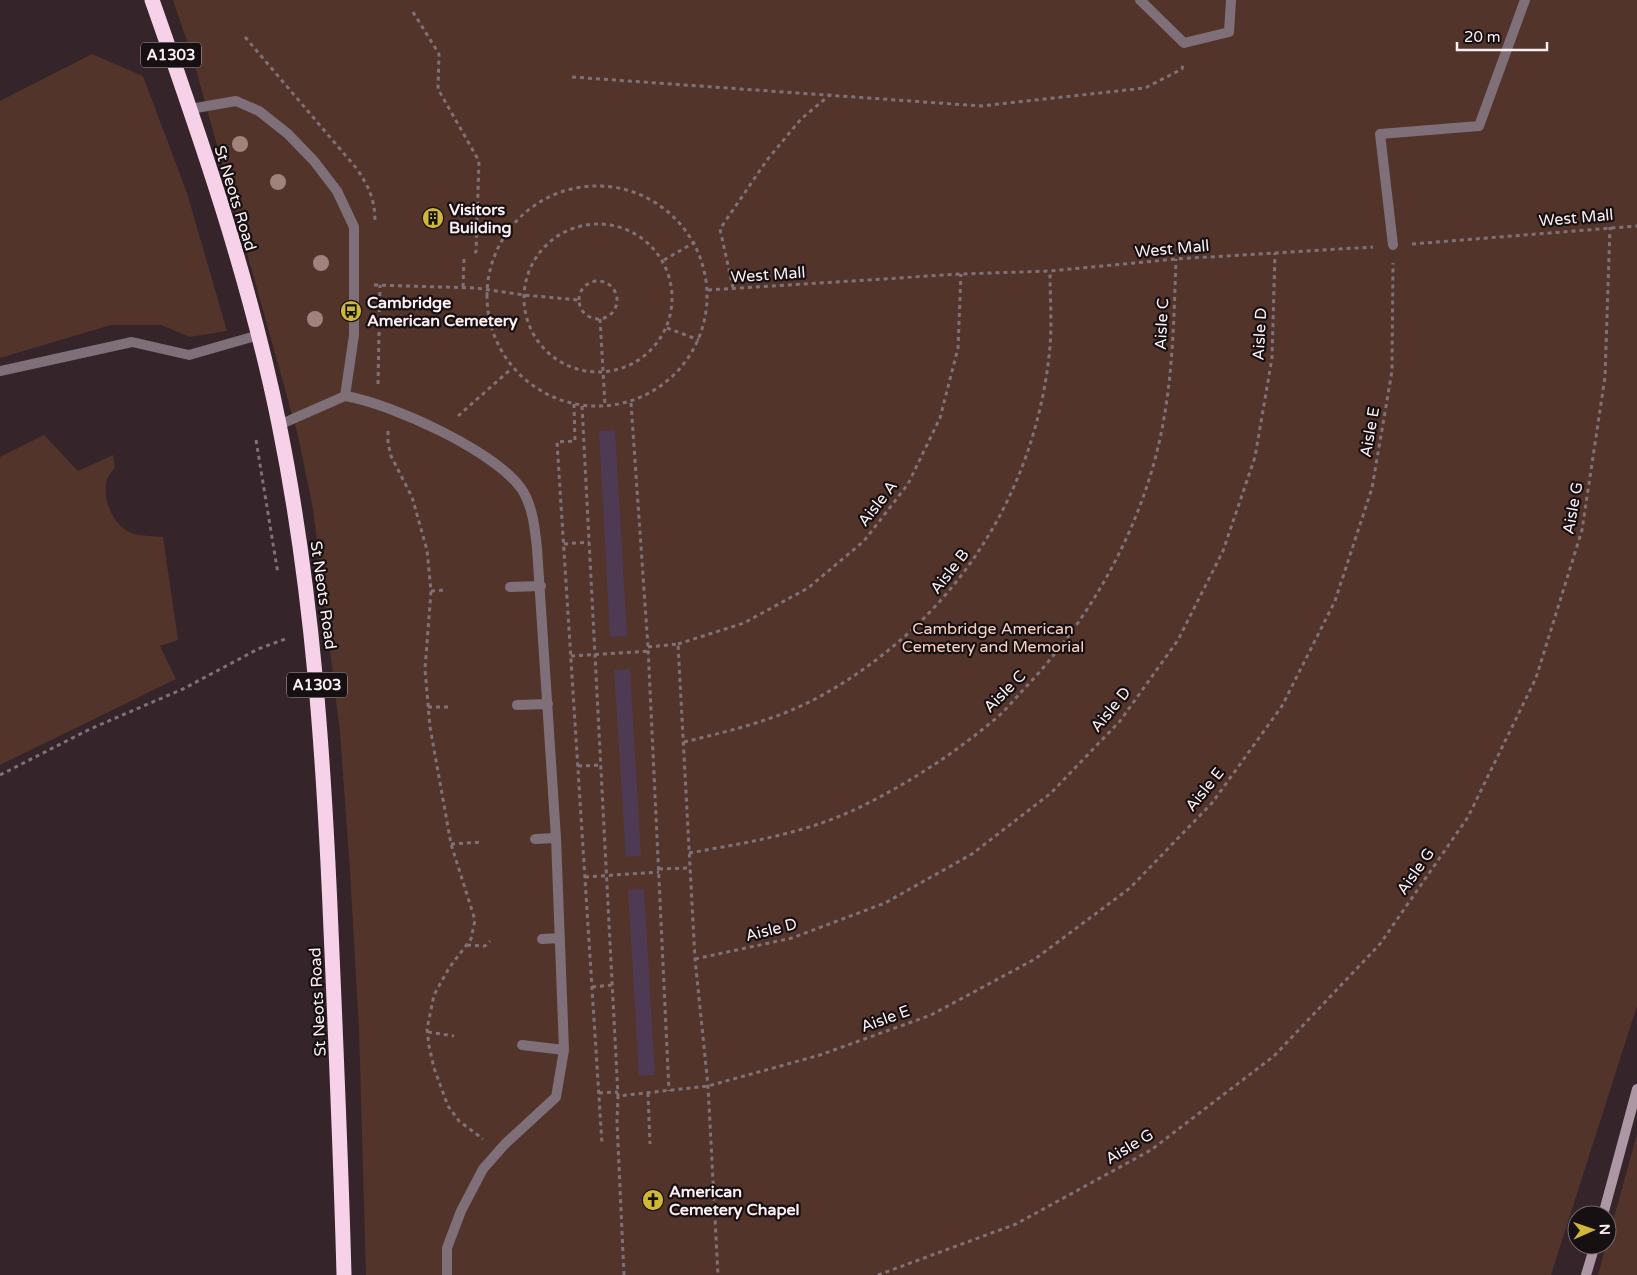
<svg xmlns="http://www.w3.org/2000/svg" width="1637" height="1275" viewBox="0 0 1637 1275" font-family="'Varela Round',sans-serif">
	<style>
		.green { fill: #52342a }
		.water { fill: #4f3a53 }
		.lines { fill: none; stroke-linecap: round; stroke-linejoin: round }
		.path { stroke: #807176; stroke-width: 3; stroke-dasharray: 4 4; stroke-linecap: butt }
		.lane { stroke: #7e6f78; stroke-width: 10 }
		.secondary { stroke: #ae97a5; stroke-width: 10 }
		.highway { stroke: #f6d1e8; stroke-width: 15 }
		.tree { fill: #a1837e }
		.labels { text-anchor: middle; stroke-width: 4.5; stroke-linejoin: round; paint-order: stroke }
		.shield { fill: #171012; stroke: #b7acaf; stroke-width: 1 }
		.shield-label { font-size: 15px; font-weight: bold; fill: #fbeff2 }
		.street-label { font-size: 16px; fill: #fbeff2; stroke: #171012 }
		.poi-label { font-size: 16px; font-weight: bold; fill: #fbeff2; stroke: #171012; text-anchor: start }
		.park-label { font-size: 16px; fill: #f9d1c4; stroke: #171012 }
	</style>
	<rect width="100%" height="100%" fill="#352429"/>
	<path class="green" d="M173,0H1637V1006L1551,1275H366L359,1030L350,871L340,733L313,509L298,436L193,59Z
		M92,54L143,76L187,193L227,331L190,337L161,325H111L0,358V101Z
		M44,435L78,471L113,455L115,467C113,471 108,475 107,480C101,499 115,530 135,534C144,536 154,536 163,537L178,640L160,646L176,679L0,765V457Z
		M1637,1134V1275H1598Z"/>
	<path class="water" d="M615,430L627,636L610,637L599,431Z
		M630,669L641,856L626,857L614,670Z
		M644,889L655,1075L639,1076L628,890Z"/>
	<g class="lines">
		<path class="path" d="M413,12L439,54L438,89L479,161L476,252H472
			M245,37L357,169C369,187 375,200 375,221
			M572,77L981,106L1145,88L1182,69L1183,64
			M487 296a110 110 0 1 1 220 0a110 110 0 1 1-220 0Z
			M524 298a74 74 0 1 1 148 0a74 74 0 1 1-148 0Z
			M1412,244L1637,226
			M664,260L695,242
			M579 300a19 19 0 1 1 38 0a19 19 0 1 1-38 0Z
			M374,285L476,288L524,295L578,300
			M463,287L464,258
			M733,288L720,229L767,160L801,119L831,94
			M708,290L961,274L1050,271L1176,259L1373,247
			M600,319L605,405
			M667,328L699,340
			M378,384L380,285
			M631,403L648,647L669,1091
			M574,404L575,441L557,442L602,1144
			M582,406L618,1096
			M458,416L511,369
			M388,431V443L391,456L412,497L427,550L431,591L425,669L430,727L451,844L475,920L471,939L449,968L434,995L427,1029L429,1046L434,1068L448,1106L459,1121L483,1139
			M256,440L278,574
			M564,544L589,542
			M431,591L444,590
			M678,644L744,623L808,588L864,541L908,484L940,418L958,348L961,274
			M648,647L678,644L695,959L708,1086L718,1275
			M571,656L649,651
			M428,707H451
			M684,742C729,731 777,720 819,697C951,624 1036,497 1050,347C1052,322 1050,296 1050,271
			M578,766L601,765
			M0,775L90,729L183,689L258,649L288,638
			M451,844L482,842
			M689,853C745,843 802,834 854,810C904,786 951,756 994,720C1005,711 1014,700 1023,690C1091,619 1143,526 1162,429C1173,373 1174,316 1176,259
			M659,869L690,868
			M585,877L659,872
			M467,945L485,946L490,941
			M695,959L792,938L885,903L972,854L1051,793L1120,721L1178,640L1223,551L1255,457L1272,358L1275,253
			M592,987L612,985
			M428,1032L454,1036
			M599,1093L618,1092
			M648,1093L650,1144
			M624,1275L617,1122L618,1096L708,1086L820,1055L931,1015L1035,959L1130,888L1212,803L1282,706L1335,601L1372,488L1392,371L1393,263
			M878,1275L1016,1224L1151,1150L1274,1056L1380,944L1468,817L1536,678L1582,530L1605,377L1610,227"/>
		<path class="lane" d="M1140,0L1184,43L1229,32L1231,0
			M190,109L236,101L259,111L288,134L314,161L337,191L354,227V335L345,396L279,425
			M1393,245L1380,134L1479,126L1525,0
			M0,371L132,342L189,355L259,335
			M345,396C390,403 501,453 524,493C533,509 535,530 537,548L556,838L564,1050L556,1097L505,1144L483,1169L461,1211L447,1248V1275
			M510,587L541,586
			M517,705L548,704
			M535,839L556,838
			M542,939L560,938
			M522,1045L564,1050"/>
		<path class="secondary" d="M1603,1215L1637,1089
			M1586,1275L1595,1245"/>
		<path class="highway" d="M152,0C201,139 250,280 279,424C313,591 324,760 331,930C336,1045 341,1160 344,1275"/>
	</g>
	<g class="tree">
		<circle cx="240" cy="144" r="8"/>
		<circle cx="278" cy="182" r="8"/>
		<circle cx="321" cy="263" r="8"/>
		<circle cx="315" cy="319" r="8"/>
	</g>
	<defs>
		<g id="building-disc" transform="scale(1.125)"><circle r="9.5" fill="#d1b736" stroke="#171012"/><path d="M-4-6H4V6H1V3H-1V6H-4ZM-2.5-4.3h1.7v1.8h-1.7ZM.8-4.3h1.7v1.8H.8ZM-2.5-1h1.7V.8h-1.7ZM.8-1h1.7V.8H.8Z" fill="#111"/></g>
		<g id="bus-disc" transform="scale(1.125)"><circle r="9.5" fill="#d1b736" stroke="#171012"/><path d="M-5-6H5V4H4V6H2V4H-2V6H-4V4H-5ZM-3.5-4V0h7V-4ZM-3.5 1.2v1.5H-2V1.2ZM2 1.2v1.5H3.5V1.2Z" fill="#111"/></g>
		<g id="church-disc" transform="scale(1.125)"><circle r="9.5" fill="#d1b736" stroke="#171012"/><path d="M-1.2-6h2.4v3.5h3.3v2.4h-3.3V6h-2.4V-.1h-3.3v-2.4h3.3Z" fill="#111"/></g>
	</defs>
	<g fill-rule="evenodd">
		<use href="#building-disc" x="433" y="218"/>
		<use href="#bus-disc" x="351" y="311"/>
		<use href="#church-disc" x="653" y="1200"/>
	</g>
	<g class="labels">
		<g class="shield">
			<rect x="141" y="42.5" width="60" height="25" rx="4"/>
			<rect x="287" y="672.5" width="60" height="25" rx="4"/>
		</g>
		<g class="shield-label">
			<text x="171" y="60">A1303</text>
			<text x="317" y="690">A1303</text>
		</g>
		<g class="street-label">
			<text transform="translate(236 198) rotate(73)" y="6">St Neots Road</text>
			<text transform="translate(1576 217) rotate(-5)" y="6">West Mall</text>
			<text transform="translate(1172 248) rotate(-5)" y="6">West Mall</text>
			<text transform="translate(768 274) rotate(-4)" y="6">West Mall</text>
			<text transform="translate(1161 324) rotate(-87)" y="6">Aisle C</text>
			<text transform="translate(1259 334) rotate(-87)" y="6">Aisle D</text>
			<text transform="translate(1369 432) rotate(-80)" y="6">Aisle E</text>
			<text transform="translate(877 503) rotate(-52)" y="6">Aisle A</text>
			<text transform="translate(1572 508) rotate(-80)" y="6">Aisle G</text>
			<text transform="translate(949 571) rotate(-52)" y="6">Aisle B</text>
			<text transform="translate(324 595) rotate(82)" y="6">St Neots Road</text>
			<text transform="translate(1004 691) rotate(-45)" y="6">Aisle C</text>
			<text transform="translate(1110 709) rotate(-51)" y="6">Aisle D</text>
			<text transform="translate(1204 789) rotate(-51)" y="6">Aisle E</text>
			<text transform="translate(1415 871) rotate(-55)" y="6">Aisle G</text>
			<text transform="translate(771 929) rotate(-14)" y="6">Aisle D</text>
			<text transform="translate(317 1002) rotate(-93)" y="6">St Neots Road</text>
			<text transform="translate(885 1018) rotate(-20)" y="6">Aisle E</text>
			<text transform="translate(1129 1146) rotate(-31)" y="6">Aisle G</text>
		</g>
		<g class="poi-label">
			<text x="449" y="215">Visitors<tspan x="449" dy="18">Building</tspan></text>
			<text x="367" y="308">Cambridge<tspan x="367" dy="18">American Cemetery</tspan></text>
			<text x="669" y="1197">American<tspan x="669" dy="18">Cemetery Chapel</tspan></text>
		</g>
		<g class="park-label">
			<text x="993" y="634">Cambridge American<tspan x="993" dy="18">Cemetery and Memorial</tspan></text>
		</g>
	</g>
	<g transform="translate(1592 1230) rotate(88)"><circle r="24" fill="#171012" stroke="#72696c"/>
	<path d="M0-4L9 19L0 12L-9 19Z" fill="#d1b736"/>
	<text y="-8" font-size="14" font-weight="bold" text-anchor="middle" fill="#fbeff2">N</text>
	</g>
	<path d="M1457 42v8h90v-8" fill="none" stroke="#fbeff2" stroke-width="2.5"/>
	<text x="1464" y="42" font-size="15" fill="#fbeff2" stroke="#171012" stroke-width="4" paint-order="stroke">20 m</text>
</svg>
